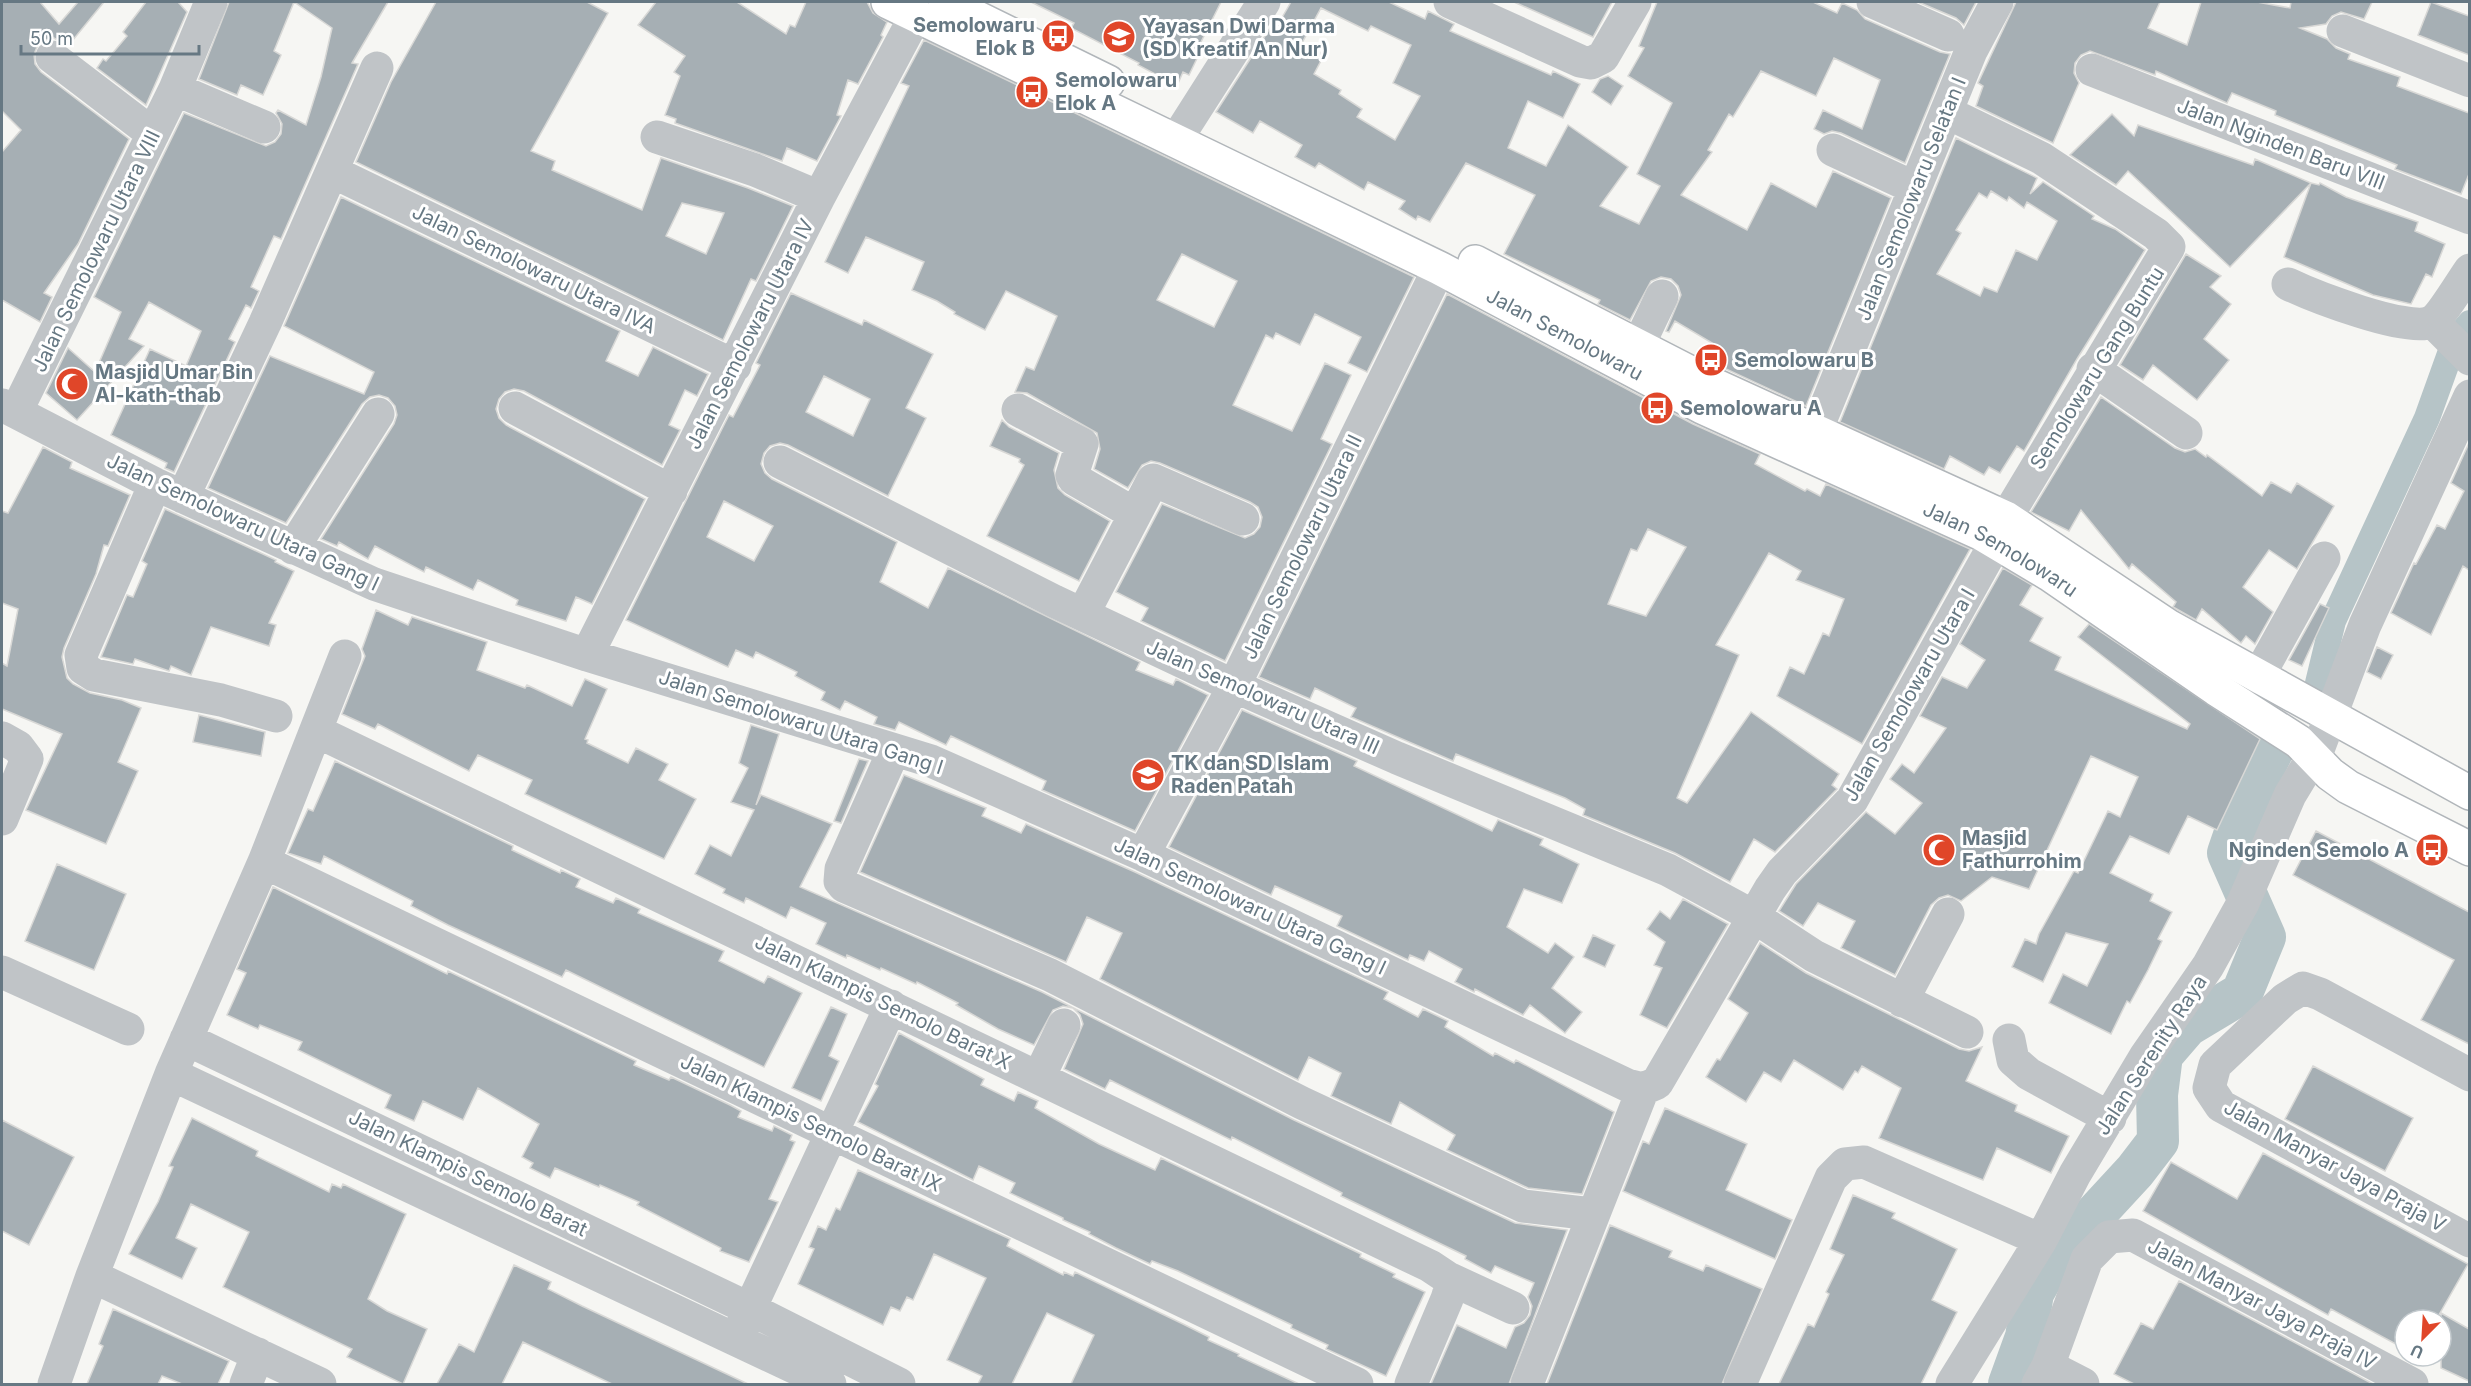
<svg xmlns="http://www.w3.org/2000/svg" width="2471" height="1386" viewBox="0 0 2471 1386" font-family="Inter,sans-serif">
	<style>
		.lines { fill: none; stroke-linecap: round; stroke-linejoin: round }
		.canal { stroke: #b6c4c7; stroke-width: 26 }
		.river { stroke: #b6c4c7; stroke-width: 42 }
		.building { fill: #a6afb4; stroke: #d8d8d6; stroke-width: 1.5; fill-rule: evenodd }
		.major-casing { stroke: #b1b6ba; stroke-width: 36 }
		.minor { stroke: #c0c4c7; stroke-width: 33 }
		.major { stroke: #fff; stroke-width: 33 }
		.labels { text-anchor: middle; stroke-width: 6; stroke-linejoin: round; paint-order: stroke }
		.poi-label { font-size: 20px; font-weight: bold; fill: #667883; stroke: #fff; text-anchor: start }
		.street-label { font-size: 20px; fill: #667883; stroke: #fff }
	</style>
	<rect width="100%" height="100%" fill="#f6f6f3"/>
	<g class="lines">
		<path class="canal" d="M2318,683L2333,621L2427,418L2455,340L2470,323"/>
		<path class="river" d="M2009,1384L2026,1337L2033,1293L2051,1262L2135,1171L2158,1141L2157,1095L2162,1055L2187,1026L2242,993L2265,937L2228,853L2241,815L2272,752"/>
	</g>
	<path class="building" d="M2,2H40L59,24L78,2H104L68,46L54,38L45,40L38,45L34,54L35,64L41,72L129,139L78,244L44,293L52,297L40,322L2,300V152L21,130L2,111Z
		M146,2H178L187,12L146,105L97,68L103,59L106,61L127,36L123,32Z
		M229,2H388L352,63L358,64L281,239L274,236L251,287L259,291L251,308L246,305L229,339L235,342L174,472L165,468L167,463L111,435L150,349L186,366L201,331L149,302L129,339L144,346L77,420L46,393L68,348L95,372L121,312L94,297L184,113L266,146L275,142L281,134L282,124L276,113L278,110L306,125L321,77L332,28L294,2L274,51L281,55L263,95L241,85L237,95L199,79Z
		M436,2H587L608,13L531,151L555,161L552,170L642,210L661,158L748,188L793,206L756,281L751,279L723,340L356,162L391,82ZM682,203L724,213L706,254L666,236Z
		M656,2H737L786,34L790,25L795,27L806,2H867L873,13L887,22L881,35L883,37L858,84L848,80L837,115L841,116L817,161L787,148L782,161L675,123L676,119L665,115L680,76L674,72L685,56L638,25Z
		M1031,2H1221L1200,44L1203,46L1189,75L1183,72L1176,88L1157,80L1159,76L1138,65L1139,63L1071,28L1074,23Z
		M1291,2H1389L1425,19L1428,11L1454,24L1450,31L1551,75L1553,71L1580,84L1563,118L1528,101L1508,148L1546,166L1568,125L1628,167L1600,206L1639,224L1660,186L1637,174L1672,103L1628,76L1644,48L1639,46L1657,2H1813L1837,13L1842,3L1857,10L1865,19L1940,52L1950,54L1905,163L1841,133L1832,131L1824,134L1814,129L1823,110L1862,129L1880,80L1834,58L1816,96L1761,71L1733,117L1729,114L1708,150L1712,152L1681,195L1747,230L1771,183L1816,207L1833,171L1891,198L1806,406L1711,362L1719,347L1675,321L1669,332L1666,331L1681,295L1678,286L1671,279L1661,277L1651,281L1630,320L1598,304L1600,300L1504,254L1535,195L1466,163L1430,222L1418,216L1416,220L1399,209L1405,201L1368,182L1364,190L1319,163L1315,168L1295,157L1302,145L1260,121L1253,133L1216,112L1272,25L1276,28ZM1321,8L1368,31L1371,26L1411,45L1393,83L1420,96L1395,140L1357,117L1362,109L1339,94L1341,90L1314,74L1324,55L1302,43Z
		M1514,2H1612L1593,37Z
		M1918,2H1976L1964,25L1956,18Z
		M2016,2H2160L2148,28L2187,45L2201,2H2257L2290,8L2291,2H2372L2364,19L2341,12L2332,16L2326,24L2300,28L2327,39L2336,48L2350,54L2348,59L2400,77L2397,86L2469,113V174L2461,194L2395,169L2397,165L2275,115L2276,111L2232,93L2227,103L2156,71L2155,75L2090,51L2081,55L2075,63L2074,73L2079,83L2053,143L1976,106L1983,86L1978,83Z
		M2431,2L2469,16V55L2418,35Z
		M924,40L1414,277L1367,372L1348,363L1361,337L1315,314L1300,345L1276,333L1273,339L1266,335L1233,405L1292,431L1325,363L1351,375L1321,439L1332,444L1225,661L1141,621L1148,608L1116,592L1162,504L1245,538L1254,534L1260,527L1262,517L1258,507L1250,502L1160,463L1151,461L1142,465L1128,488L1094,469L1100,449L1097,433L1027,393L1015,392L1026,367L1034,370L1057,316L1006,291L985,330L954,314L955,312L937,301L912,290L924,262L866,237L848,273L825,262L909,86L901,83ZM1182,254L1237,281L1214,327L1157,300Z
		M1608,76L1623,86L1611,105L1592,92L1600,79Z
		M2112,114L2134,136L2138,125L2253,165L2255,159L2311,183L2230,267L2128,171L2116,185L2070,155Z
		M1956,138L2037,178L2030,194L2043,182L2094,216L2092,219L2115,229L2145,250L2077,359L2024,451L2017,446L2000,473L1989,467L1984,475L1950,456L1944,469L1840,422ZM1991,191L2007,201L2009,197L2024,208L2027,202L2057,221L2037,260L2016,250L1997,292L1984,287L1980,296L1937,274L1961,233L1956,230L1979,193L1987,198Z
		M2311,183L2319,185L2320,183L2346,197L2418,222L2415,231L2445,244L2432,277L2426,274L2411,304L2373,295L2284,257Z
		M341,197L620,331L606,361L638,376L653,347L708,374L697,396L685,390L669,425L680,430L662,465L524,391L514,389L505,392L499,399L496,409L499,418L506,425L645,499L592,604L576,597L566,621L516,605L518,600L478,580L473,590L426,567L424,572L375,546L368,559L339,542L337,546L321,539L394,424L397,415L395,406L388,398L379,395L370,397L362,404L286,523L208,488L270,356L364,394L374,372L284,326Z
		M2186,254L2221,276L2210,287L2231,304L2204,339L2229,360L2197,400L2153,365L2143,380L2120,365Z
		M791,293L862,325L864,320L933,354L906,408L926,418L888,496L788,445L780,443L770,446L764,453L761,464L765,473L772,479L897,542L880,582L928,608L948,568L1140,662L1136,670L1173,685L1176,679L1208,695L1135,831L1042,790L1046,781L951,736L946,745L899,722L895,730L874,724L877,717L845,701L840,710L821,700L825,692L795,676L797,672L756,652L753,658L736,650L728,667L626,620L729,415L733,417L760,365L756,363ZM824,376L870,399L853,436L806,412ZM724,501L773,526L754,561L707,537Z
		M1447,294L1693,424L1760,454L1755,464L1805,491L1807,489L1820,496L1826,484L1970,549L1862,744L1777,696L1790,667L1804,674L1823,633L1829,636L1844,599L1796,580L1801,571L1769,553L1716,645L1739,655L1677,798L1687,803L1751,712L1839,774L1832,785L1837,789L1775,852L1754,839L1730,882L1675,853L1583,815L1585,809L1565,798L1456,754L1453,761L1351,717L1356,708L1315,688L1310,699L1259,677ZM1648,529L1686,547L1646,616L1608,604L1631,549L1637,551Z
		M2101,397L2175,448L2185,452L2195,449L2206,457L2207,455L2262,496L2271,482L2291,493L2297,483L2334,506L2297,569L2269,550L2243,587L2273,612L2255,644L2246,636L2241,643L2202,609L2196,620L2173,607L2176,602L2132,564L2129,569L2081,510L2069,531L2031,512Z
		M1002,420L1009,427L1059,453L1054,470L1058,488L1065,495L1110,521L1079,581L987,536L1024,465L1019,462L1020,459L990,446Z
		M2469,443V570L2463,566L2431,635L2391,613L2414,563L2416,564L2437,525L2445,529L2464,491L2451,483Z
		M43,447L72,462L70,468L130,495L108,546L104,545L96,574L64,648L62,657L67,678L73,684L90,693L122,700L141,708L118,762L138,771L106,844L26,810L62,734L2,709V663L7,666L18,609L2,603V511L8,513Z
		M165,509L276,560L275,562L294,571L269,623L276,625L269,646L211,627L191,675L171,666L169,671L135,659L133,664L101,657L127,595L133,597L147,564L142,561Z
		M2003,568L2032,585L2020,605L2043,618L2030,641L2061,657L2055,670L2187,729L2190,724L2078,637L2089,624L2260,739L2217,830L2188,816L2169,854L2130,836L2110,873L2153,894L2150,901L2172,912L2158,939L2162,941L2148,970L2130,1003L2127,1001L2111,1034L2049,1003L2063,974L2087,986L2108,944L2066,933L2043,982L2012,967L2025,939L2036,944L2039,934L2074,871L2078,873L2108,811L2120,817L2138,777L2091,756L2029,889L1992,877L1961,901L1948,895L1939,898L1931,905L1895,975L1841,948L1855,921L1818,903L1803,926L1779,911L1796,884L1866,812L1895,834L1922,803L1890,779L1902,764L1914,773L1946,728L1920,716L1942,677L1967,688L1985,660L1960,644Z
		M2320,604L2329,608L2302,666L2289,660Z
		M376,610L408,625L412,617L487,642L477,670L525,688L527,685L572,706L585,679L607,689L585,739L588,740L587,743L628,763L636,748L668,764L659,780L696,799L664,859L525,794L532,780L478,755L469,771L378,724L375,729L342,714L365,656L362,649Z
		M2377,647L2393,655L2381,679L2367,672Z
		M1242,710L1357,761L1354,766L1492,831L1498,820L1543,839L1540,845L1579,864L1562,903L1524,889L1507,927L1548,953L1555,943L1574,957L1552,988L1582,1012L1565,1033L1530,1005L1523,1015L1475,989L1474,992L1455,982L1462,969L1429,951L1424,961L1410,955L1408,960L1337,926L1342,916L1275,886L1271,895L1169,847Z
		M199,715L265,732L261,756L193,742Z
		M751,725L779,734L756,805L761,795L832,824L800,887L1042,992L1294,1120L1515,1223L1567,1230L1509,1384H1431L1457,1325L1506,1348L1515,1327L1524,1323L1530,1315L1532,1306L1528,1297L1534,1283L1495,1266L1491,1273L1465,1259L1466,1256L1341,1196L1342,1193L1232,1137L1231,1140L1110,1080L1105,1089L1064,1069L1083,1024L1080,1015L1073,1008L1063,1006L1053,1010L1034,1045L998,1029L956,1005L958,1003L917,982L916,984L881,968L880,970L847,955L846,958L816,944L826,923L791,907L786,918L746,898L744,903L723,893L725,889L695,874L710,845L731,856L754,810L731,802L748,768L739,763Z
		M859,759L868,761L841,823L834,821Z
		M335,761L513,846L512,850L560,873L561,870L580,879L576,887L613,903L616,898L640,909L638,913L724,951L719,961L764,983L768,976L802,993L764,1067L566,970L562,977L448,925L411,906L413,901L324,856L321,864L288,853L308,809L313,811Z
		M904,775L986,808L982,816L1021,833L1026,824L1135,872L1388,992L1384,999L1418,1017L1423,1009L1448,1021L1445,1027L1493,1056L1495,1053L1514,1063L1516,1060L1614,1112L1582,1194L1528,1188L1447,1150L1455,1135L1400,1102L1391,1124L1331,1096L1341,1073L1309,1057L1298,1080L1100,979L1122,933L1087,917L1066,962L860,872Z
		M2316,831L2469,912V1044L2421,1020L2454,960L2293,875Z
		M57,864L126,894L94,970L25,941Z
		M273,887L447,974L448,971L636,1061L634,1065L669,1080L671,1077L730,1105L741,1111L738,1117L772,1131L774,1126L792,1135L790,1140L795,1142L769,1199L778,1202L749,1262L720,1251L721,1248L637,1205L639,1202L600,1185L599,1187L555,1168L550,1178L530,1168L533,1163L522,1157L539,1124L478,1088L463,1120L423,1101L414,1121L385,1108L391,1095L298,1050L302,1042L260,1025L258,1029L227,1015L246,973L237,969Z
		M1683,899L1728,924L1667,1028L1640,1015L1662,968L1654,965L1665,942L1647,929L1660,911L1670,919Z
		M1593,935L1615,945L1605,967L1583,957Z
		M1760,943L1806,973L1959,1049L1969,1051L1982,1047L1966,1081L2017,1105L2015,1111L2069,1136L2051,1173L1997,1148L1983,1180L1879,1138L1901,1088L1862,1066L1858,1073L1855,1071L1843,1090L1794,1060L1781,1082L1764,1072L1746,1102L1706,1077L1717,1059L1720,1060L1748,1013L1728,999Z
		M831,1007L847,1014L829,1056L839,1061L821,1101L792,1088Z
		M899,1033L984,1079L981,1085L1014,1101L1018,1092L1038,1101L1035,1108L1099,1144L1155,1170L1161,1158L1361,1254L1360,1257L1395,1274L1393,1277L1425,1292L1386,1376L1326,1349L1328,1345L1291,1328L1292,1325L1178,1271L1152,1261L1150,1264L1116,1248L1089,1234L1090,1232L1063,1220V1218L1010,1193L1015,1183L979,1166L973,1180L858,1122L878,1086L875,1084Z
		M2313,1066L2413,1118L2385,1171L2285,1119Z
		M1665,1108L1747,1144L1726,1190L1792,1220L1775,1259L1623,1191L1643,1141L1649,1144Z
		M192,1118L258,1151L256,1156L329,1192L332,1184L341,1188L343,1184L406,1214L368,1299L387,1311L427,1329L403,1384L347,1357L352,1349L223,1287L249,1232L191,1204L176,1238L197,1248L182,1279L129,1254L158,1202L173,1167L169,1166Z
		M2,1120L74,1157L29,1245L2,1231Z
		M2263,1153L2468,1264L2436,1320H2405V1349L2331,1309L2328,1315L2143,1211L2171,1162L2237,1199Z
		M858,1170L1010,1239L1007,1246L1063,1275L1064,1272L1073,1276L1075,1272L1183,1324L1209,1337L1208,1340L1239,1354L1238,1356L1299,1384H1071L1094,1335L1047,1313L1012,1384H978L982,1376L947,1360L986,1278L934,1254L913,1300L907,1297L900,1311L891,1307L883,1325L798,1284L814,1249L809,1247L818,1226L826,1230L836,1208L840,1210Z
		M1853,1195L1895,1213L1892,1218L1957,1249L1932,1300L1957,1312L1921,1384H1779L1808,1324L1814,1327L1829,1294L1826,1292L1844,1255L1830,1249Z
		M1610,1225L1672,1251L1669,1257L1703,1271L1706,1265L1762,1289L1722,1384H1547Z
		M514,1265L551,1282L548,1289L582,1306L748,1384H612L523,1342L502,1384H437L459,1344L474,1352Z
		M2179,1281L2373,1384H2134L2114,1374L2141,1323L2153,1329Z
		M113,1309L229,1361L218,1384H182L162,1376L158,1384H87L103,1346L99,1344Z
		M2441,1313L2469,1329V1381L2441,1368Z"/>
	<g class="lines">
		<g class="major-casing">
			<g id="major">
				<path id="s1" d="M888,2L1439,268L1702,407L1982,534L2049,574L2216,689L2299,742L2330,774L2348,787L2470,849"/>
				<path d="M945,2L1108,82"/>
				<path d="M1475,262L1714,385L2006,518L2168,626L2470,793"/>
			</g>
		</g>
		<path class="minor" d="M1450,2L1580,61L1591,63L1603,57L1635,2
			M1873,2L1948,35
			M2343,31L2470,81
			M52,57L153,134
			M2092,70L2470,218
			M175,89L264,127
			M1946,112L2041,158L2156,234L2169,247L2006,518
			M657,137L755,170L819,197
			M1176,140L1264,2
			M1833,150L1915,188
			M333,172L735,366
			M2288,284C2313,296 2408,333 2431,322C2441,317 2462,281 2470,270
			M2433,322L2470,359
			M1639,344L1662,296
			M2093,369L2186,433
			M2,405L155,484L374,584L587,655L931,761L1143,855L1627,1085L1643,1089L1657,1083L1770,889L1782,872L1852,800L1996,542
			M515,408L671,491
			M1018,410L1082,444L1072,475L1074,479L1135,514
			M16,412L175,89L211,2
			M1816,431L1971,51L1997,2
			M780,462L1054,601L1234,686L1397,758L1668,870L1753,916L1814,956L1967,1032
			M155,484L81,655L83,668L94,675L221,700L276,716
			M183,497L265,323L377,68
			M293,548L378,414
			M1083,614L1153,480L1243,519
			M587,655L819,197L916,15
			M2258,677L2324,558
			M316,731L1430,1266L1448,1278L1513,1308
			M2,738L18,747L27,759L2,819
			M894,750L841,869L840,881L844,886L1050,975L1302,1103L1523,1206L1592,1214
			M1143,855L1234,686L1439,268
			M264,862L1357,1384
			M2,972L128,1029
			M1902,1001L1948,914
			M186,1039L750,1309L899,1384
			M2009,1040L2013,1060L2029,1074L2110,1118
			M171,1074L830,1384
			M2470,1075L2320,994L2303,988L2285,999L2215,1065L2209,1088L2221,1106L2470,1241
			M1039,1077L1064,1025
			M92,1276L320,1384
			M740,1330L891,1006
			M2048,1366L2083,1384
			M54,1384L92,1276L171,1074L264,862L345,656
			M246,1384L258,1354
			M1411,1384L1447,1299L1450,1289L1448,1278
			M1527,1384L1643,1089
			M1740,1384L1831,1178L1845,1164L1864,1162L2041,1240
			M1952,1384L2041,1240L2075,1174L2145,1057L2208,966L2243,903L2290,795L2319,747L2365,625L2470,396
			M2038,1384L2048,1366L2087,1259L2109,1237L2133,1235L2412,1384"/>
		<use href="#major" class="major"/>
	</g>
	<defs>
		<g id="bus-disc" transform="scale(1.725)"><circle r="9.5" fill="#e04629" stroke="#fff"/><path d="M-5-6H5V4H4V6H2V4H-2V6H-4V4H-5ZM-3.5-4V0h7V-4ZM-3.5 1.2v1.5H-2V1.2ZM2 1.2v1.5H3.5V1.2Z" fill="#fff"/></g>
		<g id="school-disc" transform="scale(1.725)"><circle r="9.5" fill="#e04629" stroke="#fff"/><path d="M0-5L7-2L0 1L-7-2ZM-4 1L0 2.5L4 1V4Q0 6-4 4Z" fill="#fff"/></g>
		<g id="mosque-disc" transform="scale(1.725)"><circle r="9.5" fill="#e04629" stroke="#fff"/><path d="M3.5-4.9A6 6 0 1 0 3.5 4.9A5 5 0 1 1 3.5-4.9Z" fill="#fff"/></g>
	</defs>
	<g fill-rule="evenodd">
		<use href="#bus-disc" x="1058" y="36"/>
		<use href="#school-disc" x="1119" y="37"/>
		<use href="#bus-disc" x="1032" y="92"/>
		<use href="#bus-disc" x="1711" y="360"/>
		<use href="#mosque-disc" x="72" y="384"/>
		<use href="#bus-disc" x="1657" y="408"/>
		<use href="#school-disc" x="1148" y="775"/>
		<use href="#mosque-disc" x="1939" y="850"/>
		<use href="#bus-disc" x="2432" y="850"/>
	</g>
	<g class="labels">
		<g class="poi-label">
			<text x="1035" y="32" text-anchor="end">Semolowaru<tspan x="1035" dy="23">Elok B</tspan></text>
			<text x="1142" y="33">Yayasan Dwi Darma<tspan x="1142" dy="23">(SD Kreatif An Nur)</tspan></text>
			<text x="1055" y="87">Semolowaru<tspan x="1055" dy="23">Elok A</tspan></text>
			<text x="1734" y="367">Semolowaru B</text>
			<text x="95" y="379">Masjid Umar Bin<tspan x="95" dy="23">Al-kath-thab</tspan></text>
			<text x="1680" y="415">Semolowaru A</text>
			<text x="1171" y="770">TK dan SD Islam<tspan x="1171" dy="23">Raden Patah</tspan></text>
			<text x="1962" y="845">Masjid<tspan x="1962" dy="23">Fathurrohim</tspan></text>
			<text x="2409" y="857" text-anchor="end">Nginden Semolo A</text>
		</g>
		<g class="street-label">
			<text transform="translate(2281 144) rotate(21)" y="7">Jalan Nginden Baru VIII</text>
			<text transform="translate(1911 199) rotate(-68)" y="7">Jalan Semolowaru Selatan I</text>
			<text transform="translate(96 251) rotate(-64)" y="7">Jalan Semolowaru Utara VIII</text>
			<text transform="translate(534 269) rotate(26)" y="7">Jalan Semolowaru Utara IVA</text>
			<text transform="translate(750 334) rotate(-63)" y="7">Jalan Semolowaru Utara IV</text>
			<text dy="7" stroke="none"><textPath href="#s1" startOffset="754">Jalan Semolowaru</textPath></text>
			<text transform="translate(2097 368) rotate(-58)" y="7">Semolowaru Gang Buntu</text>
			<text transform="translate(243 522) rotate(25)" y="7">Jalan Semolowaru Utara Gang I</text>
			<text transform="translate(1302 547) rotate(-64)" y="7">Jalan Semolowaru Utara II</text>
			<text dy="7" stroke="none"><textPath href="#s1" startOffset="1240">Jalan Semolowaru</textPath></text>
			<text transform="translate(1909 695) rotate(-60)" y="7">Jalan Semolowaru Utara I</text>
			<text transform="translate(1263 697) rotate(24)" y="7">Jalan Semolowaru Utara III</text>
			<text transform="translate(801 722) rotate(18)" y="7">Jalan Semolowaru Utara Gang I</text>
			<text transform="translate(1250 906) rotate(25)" y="7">Jalan Semolowaru Utara Gang I</text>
			<text transform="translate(883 1002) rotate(26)" y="7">Jalan Klampis Semolo Barat X</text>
			<text transform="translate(2151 1055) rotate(-57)" y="7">Jalan Serenity Raya</text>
			<text transform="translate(811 1123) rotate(26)" y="7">Jalan Klampis Semolo Barat IX</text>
			<text transform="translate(2335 1166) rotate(29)" y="7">Jalan Manyar Jaya Praja V</text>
			<text transform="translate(468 1173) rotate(26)" y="7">Jalan Klampis Semolo Barat</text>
			<text transform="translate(2262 1304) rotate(28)" y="7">Jalan Manyar Jaya Praja IV</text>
		</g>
	</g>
	<rect width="2471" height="1386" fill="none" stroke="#667883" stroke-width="6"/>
	<g transform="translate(2423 1338) rotate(204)"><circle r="28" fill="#ffffff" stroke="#c2c9cd" stroke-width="1.5"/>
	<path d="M0-4.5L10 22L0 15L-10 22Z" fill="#e04629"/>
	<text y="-9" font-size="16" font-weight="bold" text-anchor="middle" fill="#667883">U</text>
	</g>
	<path d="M21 45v9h178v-9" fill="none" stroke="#667883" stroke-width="3"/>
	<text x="30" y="45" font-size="18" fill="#667883" stroke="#ffffff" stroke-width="4.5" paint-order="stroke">50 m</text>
</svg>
